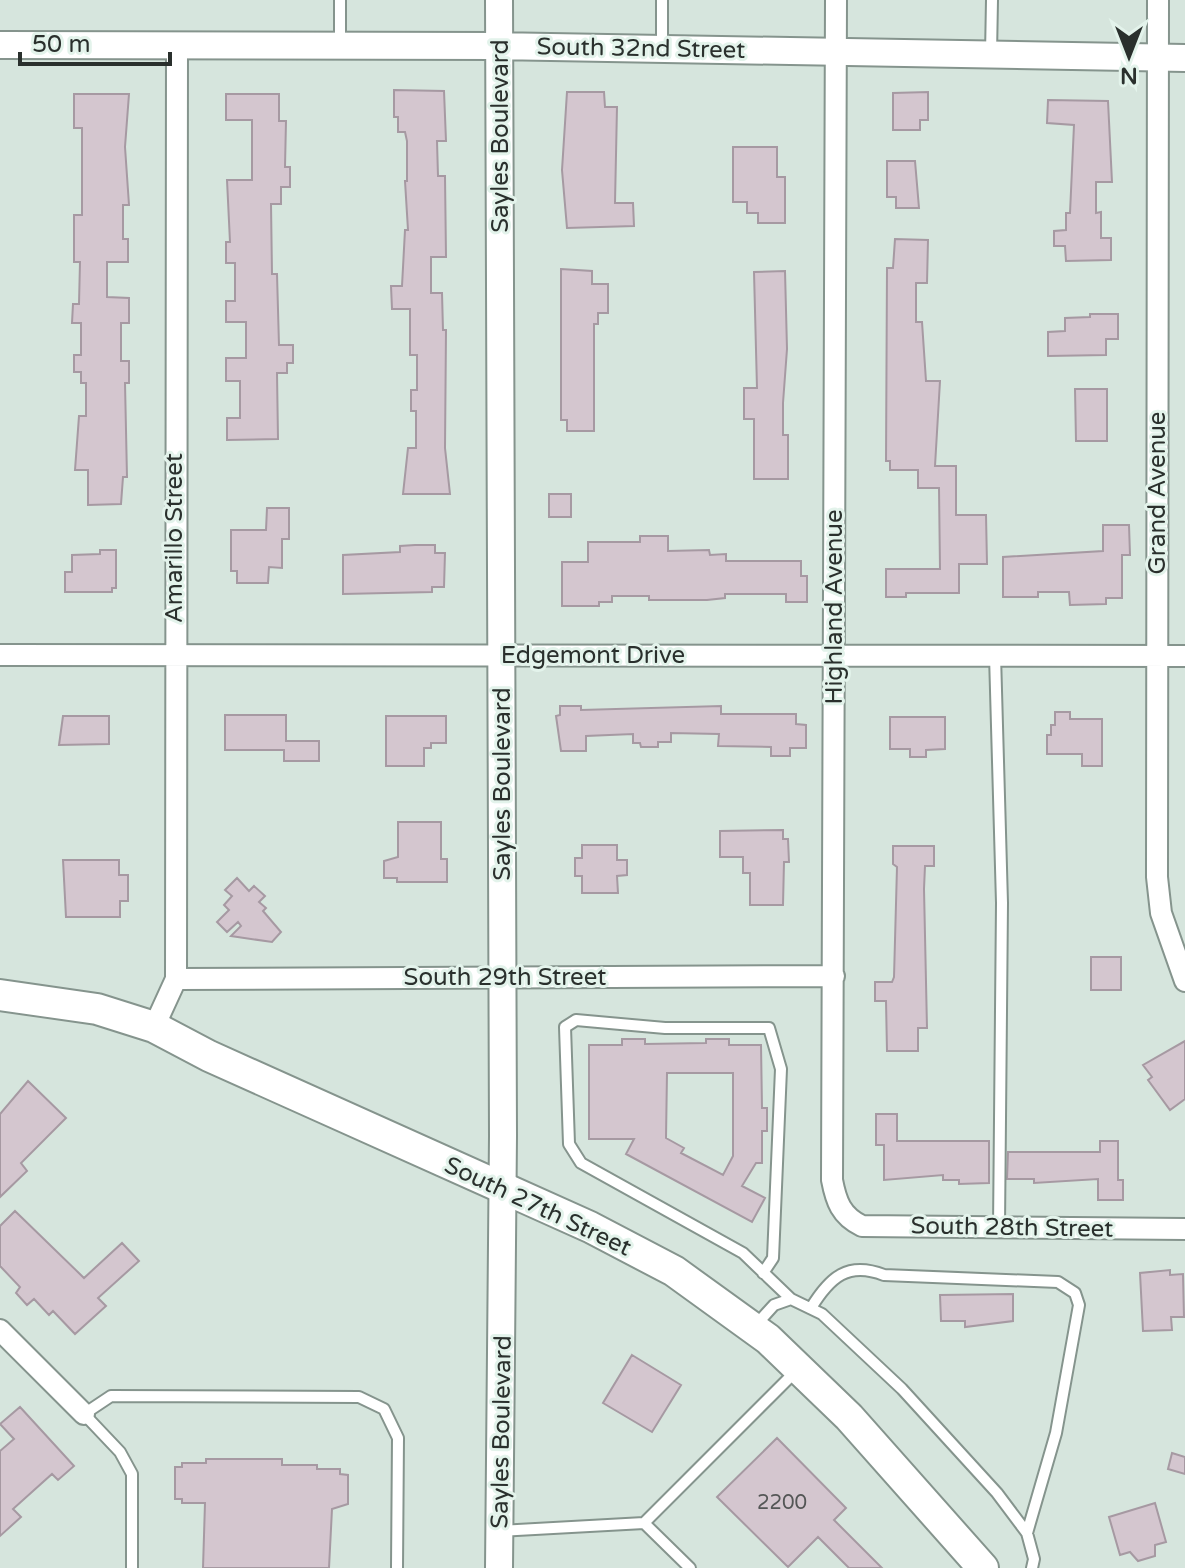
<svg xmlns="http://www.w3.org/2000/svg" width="1185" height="1568" viewBox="0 0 1185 1568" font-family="'Varela Round',sans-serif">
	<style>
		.building { fill: #d4c6cf; stroke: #a699a2; stroke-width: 2; fill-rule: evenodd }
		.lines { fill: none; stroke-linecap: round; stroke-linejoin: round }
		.service-casing { stroke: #85948d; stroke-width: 14 }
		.minor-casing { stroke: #85948d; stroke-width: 24 }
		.tertiary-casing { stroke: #85948d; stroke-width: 30 }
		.secondary-casing { stroke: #85948d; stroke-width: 34 }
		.service { stroke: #fff; stroke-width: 10 }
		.minor { stroke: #fff; stroke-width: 20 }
		.tertiary { stroke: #fff; stroke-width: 26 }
		.secondary { stroke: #fff; stroke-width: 30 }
		.labels { text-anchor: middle; stroke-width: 6; stroke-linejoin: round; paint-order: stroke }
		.number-label { font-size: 20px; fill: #545656 }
		.street-label { font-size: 24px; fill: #2a302d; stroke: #e3f3eb }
	</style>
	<rect width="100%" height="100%" fill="#d6e5dd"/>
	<path class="building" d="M394,90L444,91L446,141H437L438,176H445L446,257H431V293H442L443,330H446L445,448L450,494H403L408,448H416V411H411V390H417V355H410V309H392L391,286H402L405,230H408L405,181H407V141L405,132H398V117H394Z
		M567,92H604L605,107H617L615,203H633L634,226L567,228L562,170Z
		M928,92V120H920V130H893V93Z
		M74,94H129L125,147L129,205H123V239H128V262H107V297L129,298V323H121V361H129V383H125L127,477H123L121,504L88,505V470H75L79,416H86V383H81V372H74V355H81V323H72L73,304H79L80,262H74V215H82V128H74Z
		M226,94H279V121H286L285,167H290V187H281V204H271L272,274H277L279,345H293V363H287V373H277L278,439L227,440V418H240V381H226V358H246V322H226V301H235V263H226V242H230L227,180H252V120H226Z
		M1048,100L1108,101L1112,182H1096V213L1101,212V238H1111V260L1066,261L1065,246H1054V231L1066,230V213H1070L1074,125L1047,123Z
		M733,147H777V177H785V223H758V213H747V202H733Z
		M887,161H915L919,208H896V197H887Z
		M895,239L928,240L927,283H916V322H922L926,381H940L935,466H956V515H986L987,564H959V593H906V597H886V569H940L939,488H918V470H890V461H886L887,268H893Z
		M561,269L592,271V284H608V313H598V324H594V431H567V420H561Z
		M785,271L787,349L783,403V435H788V479H754V419H744V388H757L754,272Z
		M1090,314H1118V339H1106V355L1048,356V332L1065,331V318L1090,317Z
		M1075,389H1107V441H1076Z
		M549,494H571V517H549Z
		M267,508H289V539H282V568L269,567L268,583H237V571H231V530H266Z
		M1103,525H1129L1130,555H1122V598H1106V604L1070,605L1069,592H1038V597H1003V557L1103,551Z
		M640,536H668V551L709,550L710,555L726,554V561H801V576H807V602H786V594H725V598L707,600H649V596H612V602H599V606H562V562H588V542H640Z
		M415,545H435V553H445L444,587H432V592L343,594V555L400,552V546Z
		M100,550H116V588H112V592H65V572H72V555L100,554Z
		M560,706H581V710L721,706V714H796V724L806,725V748H790V756H771V747L718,746L719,734L671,733V742H658V747H641L640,743H633V734L586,736V751H561L556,716L560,715Z
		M1055,712H1070V719H1102V766H1082V754H1047V735H1051V725H1055Z
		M225,715H286V741H319V761H284V750H225Z
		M63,716H109V744L59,745Z
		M386,716H446V743H431V748H424V766H386Z
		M890,717H945V749L926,750V757H910V749H890Z
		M398,822H441V859H447V882H397V878H384V861L398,857Z
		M783,830V839H788L789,862H784L783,905H750V873H743V857H720V831Z
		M582,845H617V860H627V875L617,876L618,893H582V876H575V858H582Z
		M893,846H934V866H925L924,889L927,1028H918V1051H887L886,1001H875V982H892L894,977L897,867L893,864Z
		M63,860H119V875H128V901H120V917H66Z
		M237,878L249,891L254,886L265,896L259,902L266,908L263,911L281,932L272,942L231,936L241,926L238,922L227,932L217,922L229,910L224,905L232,896L225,890Z
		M1091,957H1121V990H1091Z
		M622,1039H645V1044L706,1043V1039H729V1045H761L762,1108H767V1131H762V1163H756L742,1186L765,1198L752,1222L626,1154L634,1139H589V1045H622ZM667,1073H733V1156L723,1175L681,1153L684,1148L666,1138Z
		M1185,1041V1099L1170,1110L1148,1080L1152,1077L1143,1065Z
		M28,1081L66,1118L21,1163L27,1171L0,1197V1114Z
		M876,1114H897V1141H989V1183L959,1184V1180H943V1175L884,1180V1145H876Z
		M1100,1141H1118V1180H1123V1200H1098V1179L1034,1183V1179H1007L1008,1152H1100Z
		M15,1211L84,1278L122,1243L139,1261L98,1298L106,1306L75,1334L53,1311L49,1315L34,1299L27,1305L16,1293L20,1287L0,1266V1226Z
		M1170,1270V1275L1183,1274L1184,1317H1171L1172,1330L1143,1331L1140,1273Z
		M1013,1294V1321L965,1327V1321H941L940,1295Z
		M632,1355L681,1385L652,1432L603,1403Z
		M20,1407L74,1466L58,1480L52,1474L13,1509L21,1517L0,1536V1451L14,1439L0,1424Z
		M777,1438L846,1508L834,1520L882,1568H849L818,1537L788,1567L717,1497Z
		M1172,1453L1185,1457V1474L1168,1469Z
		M206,1459H282V1465H317V1469H340V1474L348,1475V1504L332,1509L329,1568H203L205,1503H182V1499H175V1467H182V1463H206Z
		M1155,1503L1166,1542L1155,1545V1556L1138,1561L1130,1552L1120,1555L1109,1517Z"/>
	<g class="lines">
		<g class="service-casing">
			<path id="service" d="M340,0V45
				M662,0V46
				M991,54L992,0
				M995,655L1002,903L999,1227
				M763,1273L773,1258L781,1069L769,1028H665L576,1020L565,1027L569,1144L581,1163L743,1253L791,1299
				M811,1308C830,1277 848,1261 884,1275L1058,1282L1075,1293L1079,1305L1056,1433L1027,1533
				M755,1326L774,1305L791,1299L822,1314L902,1389L997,1493L1027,1533L1034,1559L1032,1568
				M644,1523L690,1568
				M501,1531L644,1523L797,1370
				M132,1568V1474L120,1452L84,1414L111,1396L359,1397L384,1409L398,1438L397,1568"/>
		</g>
		<g class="minor-casing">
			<path id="minor" d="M836,0L832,1180C836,1201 841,1216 862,1226L1185,1229
				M1158,0L1157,877L1161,913L1185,981
				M0,655L1185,656
				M176,979L834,976
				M154,1027L176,979L177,44
				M0,1330L84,1414"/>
		</g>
		<g class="tertiary-casing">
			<path id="tertiary" d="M499,0L503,1136L499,1568
				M0,45L499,46L1185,58"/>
		</g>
		<g class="secondary-casing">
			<path id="secondary" d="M0,995L97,1009L154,1027L209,1056L590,1227L674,1271L768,1339L849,1417L983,1568"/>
		</g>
		<use href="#service" class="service"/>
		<use href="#minor" class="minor"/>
		<use href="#tertiary" class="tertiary"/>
		<use href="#secondary" class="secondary"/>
	</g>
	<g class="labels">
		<g class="number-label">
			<text x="782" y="1509">2200</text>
		</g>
		<g class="street-label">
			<text transform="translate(641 48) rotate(1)" y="8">South 32nd Street</text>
			<text transform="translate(500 136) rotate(-90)" y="8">Sayles Boulevard</text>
			<text transform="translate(1157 493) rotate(-90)" y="8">Grand Avenue</text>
			<text transform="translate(174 538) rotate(-90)" y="8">Amarillo Street</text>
			<text transform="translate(834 607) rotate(-90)" y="8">Highland Avenue</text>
			<text x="593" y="663">Edgemont Drive</text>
			<text transform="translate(502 784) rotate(-90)" y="8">Sayles Boulevard</text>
			<text x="505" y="985">South 29th Street</text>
			<text transform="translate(538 1206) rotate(25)" y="8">South 27th Street</text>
			<text transform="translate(1012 1227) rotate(1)" y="8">South 28th Street</text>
			<text transform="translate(501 1432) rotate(-89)" y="8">Sayles Boulevard</text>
		</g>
	</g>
	<g transform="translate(1129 56) rotate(180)" stroke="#e3f3eb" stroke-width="6" paint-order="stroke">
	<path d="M0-6L14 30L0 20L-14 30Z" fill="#2a302d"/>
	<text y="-12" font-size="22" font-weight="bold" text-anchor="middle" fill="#2a302d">N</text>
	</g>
	<path d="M20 52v12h150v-12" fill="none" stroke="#2a302d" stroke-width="4"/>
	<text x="32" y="52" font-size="24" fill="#2a302d" stroke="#e3f3eb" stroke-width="6" paint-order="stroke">50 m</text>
</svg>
